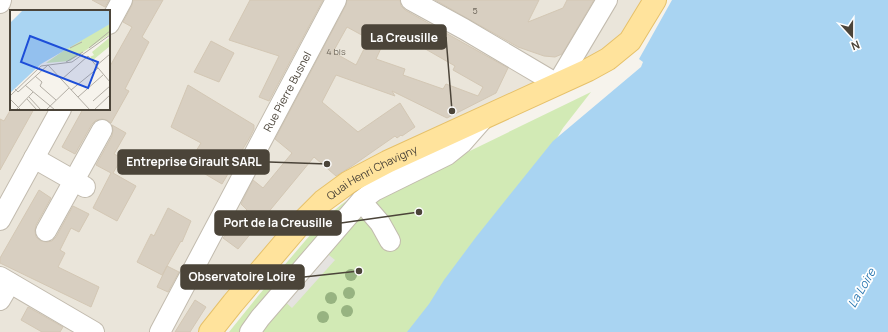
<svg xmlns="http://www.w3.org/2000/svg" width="888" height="332" viewBox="0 0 888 332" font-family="Manrope,sans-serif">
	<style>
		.residential { fill: #eae5da; fill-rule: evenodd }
		.green { fill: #d2eab5 }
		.parking { fill: #e5e3e0 }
		.water { fill: #a9d4f2 }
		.building { fill: #d8cfc1; stroke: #d3c7b4; fill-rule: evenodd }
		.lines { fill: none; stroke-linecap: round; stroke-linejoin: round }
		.minor-casing { stroke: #c2bbae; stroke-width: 22 }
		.major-casing { stroke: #e6c16a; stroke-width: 24 }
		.minor { stroke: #fff; stroke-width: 20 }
		.major { stroke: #ffe39c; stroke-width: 22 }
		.tree { fill: #97b381 }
		.labels { text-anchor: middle; stroke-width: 3.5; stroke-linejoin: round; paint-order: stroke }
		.number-label { font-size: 9px; fill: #6e675b }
		.street-label { font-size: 11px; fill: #4b4439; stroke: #fff }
		.water-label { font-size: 12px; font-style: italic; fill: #2e7ab2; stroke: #fff }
		.inset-road { fill: none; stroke: #b2ada4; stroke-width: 1 }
		.view { fill: #1d4ed8; fill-opacity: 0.15; stroke: #1d4ed8; stroke-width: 2 }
		.inset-edge { fill: none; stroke: #4b4439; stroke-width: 2 }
		.leader { fill: none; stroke: #4b4439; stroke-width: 1.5 }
		.callout-dot { fill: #4b4439; stroke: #fff; stroke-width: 1.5 }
		.callout { fill: #4b4439; stroke: #4b4439; stroke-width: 1.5 }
		.callout-label { font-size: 12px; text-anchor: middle; font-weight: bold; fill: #fff }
	</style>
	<rect width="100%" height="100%" fill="#f6f3ec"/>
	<path class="residential" d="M0,0H655L630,41L349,182L210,332H0ZM11,11H109V109H11Z"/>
	<path class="green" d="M591,92L563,128L545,158L419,332H229L258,296L323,220L342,204L363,190L375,197Z"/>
	<path class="parking" d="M324,251L335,260L292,308L282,299Z"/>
	<path class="water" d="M672,0H888V332H407L429,304L444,280L476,237L553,141L641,67L643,62L639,59Z"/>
	<path class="building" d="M92,0H109L105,7Z
		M133,0H163L142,37L149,42L125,89L129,91L111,123L107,120L102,119L96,120L92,124L75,154L62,147L83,109H109V68L132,27L123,22L132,5Z
		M250,0H323L269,101L259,97L279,56L229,40Z
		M347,0H400L401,6L405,10L508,68L496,93L447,118L392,91L395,96L336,75L322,102L358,132L400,103L415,127L402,136L401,135L397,138L395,136L352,166L336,176L314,157L238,249L223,238L247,210L241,204L253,180L263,188L292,153L275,139L346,5ZM347,27L369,39L356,65L333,52ZM388,33L413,47L415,43L455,66L453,70L483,87L478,96L446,84L443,89L403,75L405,69L376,59Z
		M435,0H539L528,22L563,8L567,0H594L562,54L555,57L544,56L518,47Z
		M211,41L234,53L219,82L194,72Z
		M188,85L254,125V129L250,137L222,184L188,164L201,143L171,127Z
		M11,109H34L0,170V119L4,121Z
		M112,125L126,133L114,154L122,158L113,173L136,186L117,221L93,208L111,173L96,165L112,136L113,130Z
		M39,190L51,198L36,225L35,231L36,237L41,241L47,242L52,241L56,237L73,206L89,214L79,232L71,228L60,250L65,253L58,267L99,287L91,307L0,263V258Z
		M168,208L191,221L182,242L181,241L162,275L137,262L151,234L154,236Z
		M167,266L179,272L168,292L157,287Z
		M195,300L206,307L190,332H175Z
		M28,307L63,327L60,332H42L21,320Z"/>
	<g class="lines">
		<g class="minor-casing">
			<g id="minor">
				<path d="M411,0L464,29L557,84L607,0"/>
				<path d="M0,3L1,0"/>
				<path d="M109,24L122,0"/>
				<path d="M34,158L85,187"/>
				<path d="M361,201L380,223L390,241"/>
				<path d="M0,220L61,109"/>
				<path d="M46,231L102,130"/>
				<path d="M0,277L94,332"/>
				<path d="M0,300L10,283"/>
				<path id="s1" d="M160,332L336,0"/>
				<path d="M250,332L260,318L361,201L374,191L447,155L462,143L484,118"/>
			</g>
		</g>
		<g class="major-casing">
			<g id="major">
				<path id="s2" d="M210,332L233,303L302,222L323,201L349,182L387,162L588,70L608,59L630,41L655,0"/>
			</g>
		</g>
		<use href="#minor" class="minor"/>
		<use href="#major" class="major"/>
	</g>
	<g class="tree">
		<circle cx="351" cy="275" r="6"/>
		<circle cx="349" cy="293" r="6"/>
		<circle cx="331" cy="298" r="6"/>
		<circle cx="347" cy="311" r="6"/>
		<circle cx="323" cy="317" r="6"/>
	</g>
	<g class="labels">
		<g class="number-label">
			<text x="475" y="14">5</text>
			<text x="336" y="55">4 bis</text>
		</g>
		<g class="street-label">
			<text dy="4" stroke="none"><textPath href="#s1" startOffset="272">Rue Pierre Busnel</textPath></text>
			<text dy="4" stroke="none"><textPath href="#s2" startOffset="230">Quai Henri Chavigny</textPath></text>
		</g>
		<g class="water-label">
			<text transform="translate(862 288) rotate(-60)" y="4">La Loire</text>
		</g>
	</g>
	<g transform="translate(10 10)">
		<rect width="100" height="100" fill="#f6f3ec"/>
		<path d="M100,14V24L60,51L36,53L76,25ZM99,28L100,36L83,50L80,47L84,45L82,42Z" fill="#d2eab5"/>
		<path d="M13,0H100V14L31,54L0,83V13Z" fill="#a9d4f2"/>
		<path class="inset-road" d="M60,38L72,32M79,38L100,21M56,52L73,42M86,56L100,44M25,66L32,72L30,76L46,90M51,70L78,46L100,72M15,75L45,100M5,79L8,82L38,55L80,100M61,80L88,58M0,86L31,56L62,52L100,25M19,87L31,100M68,87L93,65M0,89L11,100M17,89L27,100M83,91L100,76M6,100L23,82M36,100L59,78M84,100L100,85"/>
		<path class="view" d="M20,26L88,52L78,78L11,52Z"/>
		<rect width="100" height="100" class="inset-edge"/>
	</g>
	<path class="leader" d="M452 111L446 37M327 164L269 162M419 212L341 223M359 271L304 277"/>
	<g class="callout-dot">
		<circle cx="452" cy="111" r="4"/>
		<circle cx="327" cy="164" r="4"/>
		<circle cx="419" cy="212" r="4"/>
		<circle cx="359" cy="271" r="4"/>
	</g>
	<g class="callout">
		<rect x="362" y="25" width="84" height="24" rx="4"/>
		<rect x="118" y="150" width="151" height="24" rx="4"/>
		<rect x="215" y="211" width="126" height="24" rx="4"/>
		<rect x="181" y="265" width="123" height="24" rx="4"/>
	</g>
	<g class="callout-label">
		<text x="404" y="42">La Creusille</text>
		<text x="194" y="166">Entreprise Girault SARL</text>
		<text x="278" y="227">Port de la Creusille</text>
		<text x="242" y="281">Observatoire Loire</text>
	</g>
	<g transform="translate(852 36) rotate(159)" stroke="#ffffff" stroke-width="3" paint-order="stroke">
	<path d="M0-3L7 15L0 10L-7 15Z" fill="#4b4439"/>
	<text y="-6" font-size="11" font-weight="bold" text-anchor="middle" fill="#4b4439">N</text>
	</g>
</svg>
